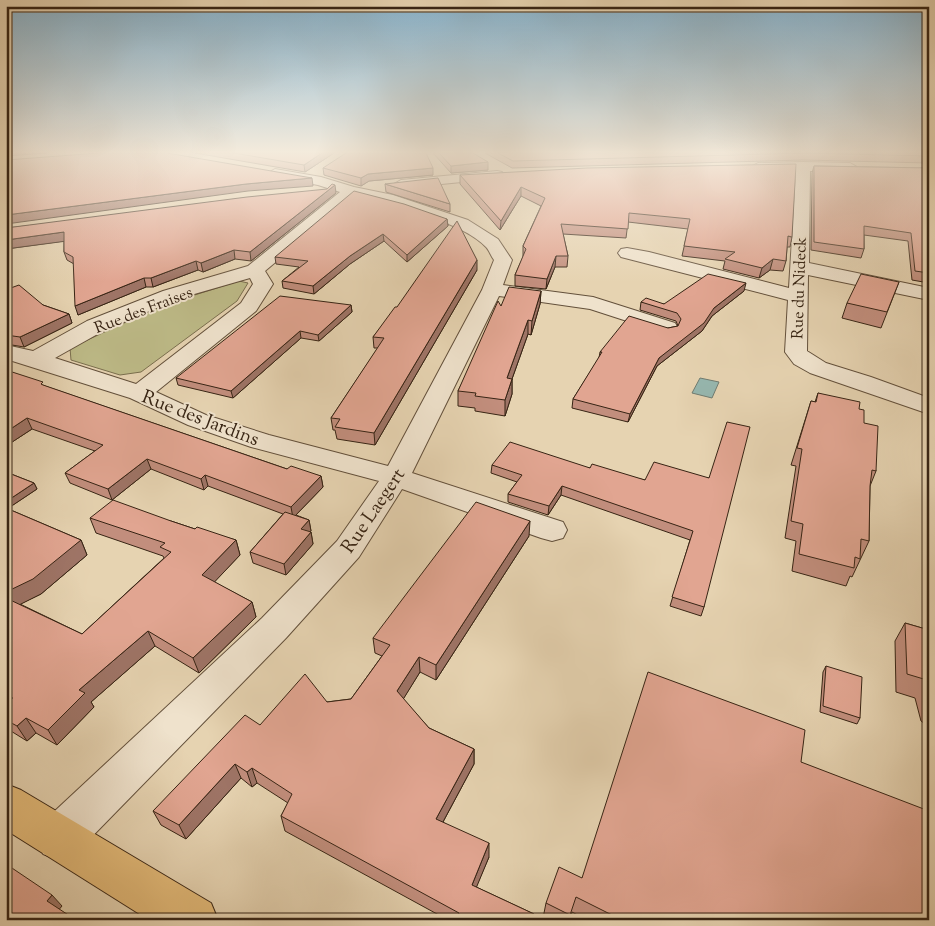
<svg xmlns="http://www.w3.org/2000/svg" width="935" height="926" viewBox="0 0 935 926" font-family="'Sorts Mill Goudy',serif">
	<style>
		.green { fill: #bdba87; stroke: #7a6f4e }
		.water { fill: #96b7af; stroke: #707c71 }
		.lines { fill: none; stroke-linecap: round; stroke-linejoin: round }
		.minor-casing { stroke: #63503b; stroke-width: 2 }
		.major-casing { stroke: #372414; stroke-width: 2 }
		.minor { fill: #efe2cc; fill-rule: evenodd }
		.major { fill: #e3ba78; fill-rule: evenodd }
		.wall { fill: #c28e7d; stroke: #372414 }
		.shaded-wall { fill: #9e7466; stroke: #372414 }
		.building { fill: #e1a591; stroke: #372414 }
		.labels { text-anchor: middle; stroke-width: 4; stroke-linejoin: round; paint-order: stroke }
		.far-street-label { font-size: 16px; fill: #372414; stroke: #efe2cc }
		.street-label { font-size: 19px; fill: #372414; stroke: #efe2cc }
	</style>
	<rect width="100%" height="100%" fill="#e6d3b1"/>
	<filter id="stains"><feTurbulence type="fractalNoise" baseFrequency=".004" numOctaves="4"/><feColorMatrix values="0 0 0 0 .2 0 0 0 0 .09 0 0 0 0 .02 0 0 0 .5 -.17"/></filter>
	<radialGradient id="worn" r=".72"><stop offset=".6" stop-color="#630" stop-opacity="0"/><stop offset="1" stop-color="#630" stop-opacity=".3"/></radialGradient>
	<path class="green" d="M239,281L248,283L237,301L141,372L120,375L71,360L70,348L163,305Z"/>
	<path class="water" d="M700,378L719,382L712,398L692,393Z"/>
	<g class="lines">
		<g class="minor-casing">
			<path id="minor" d="M803,162L850,163L857,167L850,171H810L809,263L929,288V300L808,275L807,351L826,363L871,377L929,398V414L810,373L794,364L785,352L788,300L621,257L618,253L621,249L627,248L649,252L789,288L796,171H758L751,167L758,163Z
				M275,169L321,177L354,187L393,195L468,220L498,239L512,260L503,285L593,297L675,323L678,328L675,333L667,334L590,309L499,296L412,473L563,522L567,530L563,538L552,541L541,538L402,489L359,557L286,638L75,854L59,860L43,854L37,838L43,822L262,618L337,541L379,481L251,447L188,425L130,398L6,359V345L33,351L87,321L163,291L248,266L340,192L318,185L270,176L268,173ZM354,196C388,203 463,222 486,247C489,250 491,256 494,260L482,290L388,466L269,435L206,415L156,392L256,311L273,284L265,271ZM250,278L253,284L241,303L136,384L55,358L103,331L177,299Z
				M497,171L502,172L504,175L502,178L401,188L394,184L401,180Z"/>
		</g>
		<g class="major-casing">
			<path id="major" d="M6,784L21,790L211,903L218,920H149L6,830Z"/>
		</g>
		<use href="#minor" class="minor"/>
		<use href="#major" class="major"/>
	</g>
	<path class="wall" d="M195,153H334L305,172Z
		M433,153H473L488,170L451,173Z
		M485,153H929V163L803,160L512,168Z
		M814,166L929,168V283L912,280L908,241L864,235V249L861,258L811,250L812,173Z
		M323,168L433,175L369,181L361,186L324,175Z
		M460,175L792,237L790,247H787L786,261L783,271L770,270L759,278L723,269L725,261L682,256L688,229L628,222L626,238L563,234L568,256L567,267H555L546,289L515,286V275L523,257V246L541,206L521,196L500,230L460,184Z
		M385,184L450,204V212L386,192Z
		M336,193L251,261L235,259L203,272L198,270L153,287H146L78,315L74,264L67,260L64,252V241L6,249V228Z
		M447,219L448,226L407,262L384,241L350,264L314,294L283,288L282,281L299,267L276,264L275,257Z
		M477,270L375,445L337,439L335,430H333L331,418L378,348H374L373,337L397,307Z
		M899,282L881,328L842,318L847,303Z
		M6,288L43,305L69,314L72,323L24,347L6,344Z
		M541,291L540,304L531,335L528,334L512,379V394L505,416L475,411V408L458,406V391L501,306Z
		M744,291L712,316L702,331L657,366L628,422L572,408L573,399L599,358L600,352L668,328L678,326L676,321L640,310L641,302L664,304Z
		M351,305L352,312L319,341L301,338L233,398L178,385L176,378Z
		M6,370L45,386L287,469L321,476L323,487L296,515L309,520L311,531L310,532H311L313,544L286,575L253,563L250,552L283,514L208,486L204,490L151,469L112,500L70,483L65,473L95,451L32,429L6,446Z
		M818,393L859,409L876,471L870,486L869,541L852,577L850,576L846,586L792,571L796,541L785,538L796,466L791,465L811,401L815,402Z
		M492,465L590,468L645,480L709,478L704,607L701,616L670,606L690,540L561,495L548,515L508,502V494L517,482L491,473Z
		M6,472L34,483L37,489L10,507L6,506Z
		M6,508L81,540L87,555L41,594L20,604L82,634L164,558L163,556L96,533L90,518L171,521L195,529L236,540L240,555L214,582L252,602L256,617L199,673L155,646L91,702L94,707L57,745L36,733L27,741L6,728Z
		M529,536L436,680L420,672L403,699L429,728L474,749V764L443,822L489,857L476,887L534,914L533,920H448L285,831L281,816L288,803L257,783L252,787L241,778L186,839L161,825L153,811L260,725L327,702L351,699L382,656L375,653L373,638Z
		M905,623L929,630V740L925,724L921,721L915,698L896,692L895,641Z
		M826,666L860,718L857,724L820,712L823,672Z
		M801,762L929,920H587L572,912L570,920H546L543,918L546,903L582,878Z"/>
	<path class="shaded-wall" d="M6,153H47L6,156Z
		M322,153H334L305,172L304,165Z
		M488,162V170L451,173V166Z
		M433,168V175L369,181L361,186V178L368,174Z
		M312,178L313,186L248,191L6,224V215L246,184Z
		M335,185L336,193L251,261L250,252Z
		M521,187V196L500,230L501,221Z
		M447,219L448,226L407,262V255Z
		M64,232L67,241L6,249V240Z
		M383,234L384,241L350,264L314,294L313,286L350,256Z
		M234,250L235,259L203,272L201,263Z
		M556,256L555,267L546,289L547,279Z
		M773,259L770,270L759,278L762,268Z
		M477,260V270L375,445L374,433Z
		M196,261L198,270L153,287L151,278Z
		M144,278L146,287L78,315L75,306Z
		M746,283L744,291L712,316L702,331L657,366L628,422L630,414L659,358L714,308Z
		M541,291L540,304L531,335L532,321Z
		M351,305L352,312L319,341L318,335Z
		M69,314L72,323L24,347L20,337Z
		M528,320V334L507,393V378Z
		M300,331L301,338L233,398L231,391Z
		M512,379V394L505,416V400Z
		M27,418L32,429L6,446V432Z
		M147,459L151,469L112,500L108,489Z
		M205,475L208,486L204,490L201,479Z
		M321,476L323,487L293,518L291,507Z
		M34,483L37,489L10,507L7,501Z
		M562,486L561,495L548,515L549,506Z
		M309,520L311,531L303,540L301,529Z
		M530,521L529,536L436,680V665Z
		M311,532L313,544L286,575L284,564Z
		M81,540L87,555L41,594L9,610L6,606V592Z
		M236,540L240,555L207,590L202,575Z
		M252,602L256,617L199,673L193,658Z
		M148,631L155,646L91,702L94,707L57,745L48,730L79,690Z
		M419,657L420,672L399,706L397,691Z
		M26,718L36,733L27,741L17,726Z
		M474,749V764L437,833L436,819Z
		M235,764L241,778L186,839L179,825Z
		M252,768L257,783L252,787L247,772Z
		M489,843V857L472,898V885Z
		M52,895L62,906L57,912L47,901Z"/>
	<path class="building" d="M99,153H167L312,178L246,184L6,215V160Z
		M234,153H322L304,165Z
		M346,153H426L433,168L368,174L361,178L323,168Z
		M439,153H473L488,162L451,166Z
		M498,153H929V156L805,153L513,161Z
		M796,164L792,237L788,236L786,261L773,259L762,268L725,259L735,252L684,246L690,219L629,213L628,229L561,224L568,256H556L547,279L515,275L526,249L523,246L545,198L521,187L501,221L460,175L587,168Z
		M814,166L929,168V273L915,271L911,233L864,226V249L814,242Z
		M438,178L450,204L385,184L429,179Z
		M332,184L335,185L250,252L234,250L201,263L196,261L151,278H144L75,306L73,257L64,252V232L6,240V228L247,197L327,189Z
		M354,191L404,204L447,219L407,255L383,234L350,256L313,286L282,281L308,261L275,257Z
		M457,221L477,260L374,433L335,427L340,419L331,418L384,338L373,337L395,307H397Z
		M708,274L746,283L714,308L704,323L659,358L630,414L573,399L602,352H600L629,316L668,328L678,326L681,319L677,313L641,302L646,298L664,304Z
		M861,274L899,282L887,312L847,303Z
		M19,285L43,305L69,314L20,337L6,335V288L8,289Z
		M509,287L541,291L532,321L528,320L507,378L512,379L505,400L475,396L476,393L458,391L498,301L501,306Z
		M280,296L351,305L318,335L300,331L231,391L176,378Z
		M6,370L43,382L41,384L43,385L287,469L291,466L321,476L291,507L205,475L201,479L147,459L108,489L65,473L103,445L27,418L6,432Z
		M818,393L860,402L859,409L864,410V423L878,426L876,471L872,470L870,486L869,541L861,539L860,559L855,557L854,568L799,554L803,524L791,521L802,449L797,448L811,401L816,402Z
		M727,422L750,427L704,607L672,597L693,531L562,486L549,506L508,494L522,475L492,465L510,442L590,468L592,464L645,480L654,462L709,478Z
		M6,472L34,483L7,501Z
		M113,500L171,521L195,529L197,527L236,540L202,575L252,602L193,658L148,631L79,690L85,693L48,730L26,718L17,726L6,720V704L13,698L6,694V598L82,634L171,552L160,547L165,543L90,518Z
		M476,502L530,521L436,665L419,657L397,691L429,728L474,749L436,819L489,843L472,885L534,914L532,920H456L459,913L281,816L292,794L252,768L247,772L235,764L179,825L153,811L245,715L260,725L305,674L327,702L351,699L390,645L373,638Z
		M6,508L81,540L33,579L6,592V545L12,541L6,539Z
		M285,512L309,520L301,529L311,532L284,564L250,552Z
		M905,623L929,630V687L927,680L907,674Z
		M826,666L862,677L860,718L823,706Z
		M648,672L805,730L801,762L929,811V920H622L576,897L570,915L546,903L559,867L582,878Z
		M6,864L52,895L47,901L76,920H6Z"/>
	<linearGradient id="sky" x2="0" y2="1"><stop stop-color="#87b5d1"/><stop offset="0.54" stop-color="#f4ebdc"/><stop offset="1" stop-color="#f4ebdc" stop-opacity="0"/></linearGradient>
	<rect width="935" height="282" fill="url(#sky)"/>
	<g class="labels">
		<g class="far-street-label">
			<text transform="translate(798 288) rotate(-88)" y="6">Rue du Nideck</text>
			<text transform="translate(143 309) rotate(-21)" y="6">Rue des Fraises</text>
		</g>
		<g class="street-label">
			<text transform="translate(201 417) rotate(21)" y="7">Rue des Jardins</text>
			<text transform="translate(372 510) rotate(-56)" y="7">Rue Laegert</text>
		</g>
	</g>
	<rect width="935" height="926" fill="none" stroke="#e6d3b1" stroke-width="25"/>
	<rect x="8" y="8" width="920" height="911" fill="none" stroke="#372414" stroke-width="2.5"/>
	<rect x="12" y="12" width="910" height="901" fill="none" stroke="#372414"/>
	<rect width="100%" height="100%" filter="url(#stains)"/>
	<rect width="100%" height="100%" fill="url(#worn)"/>
</svg>
